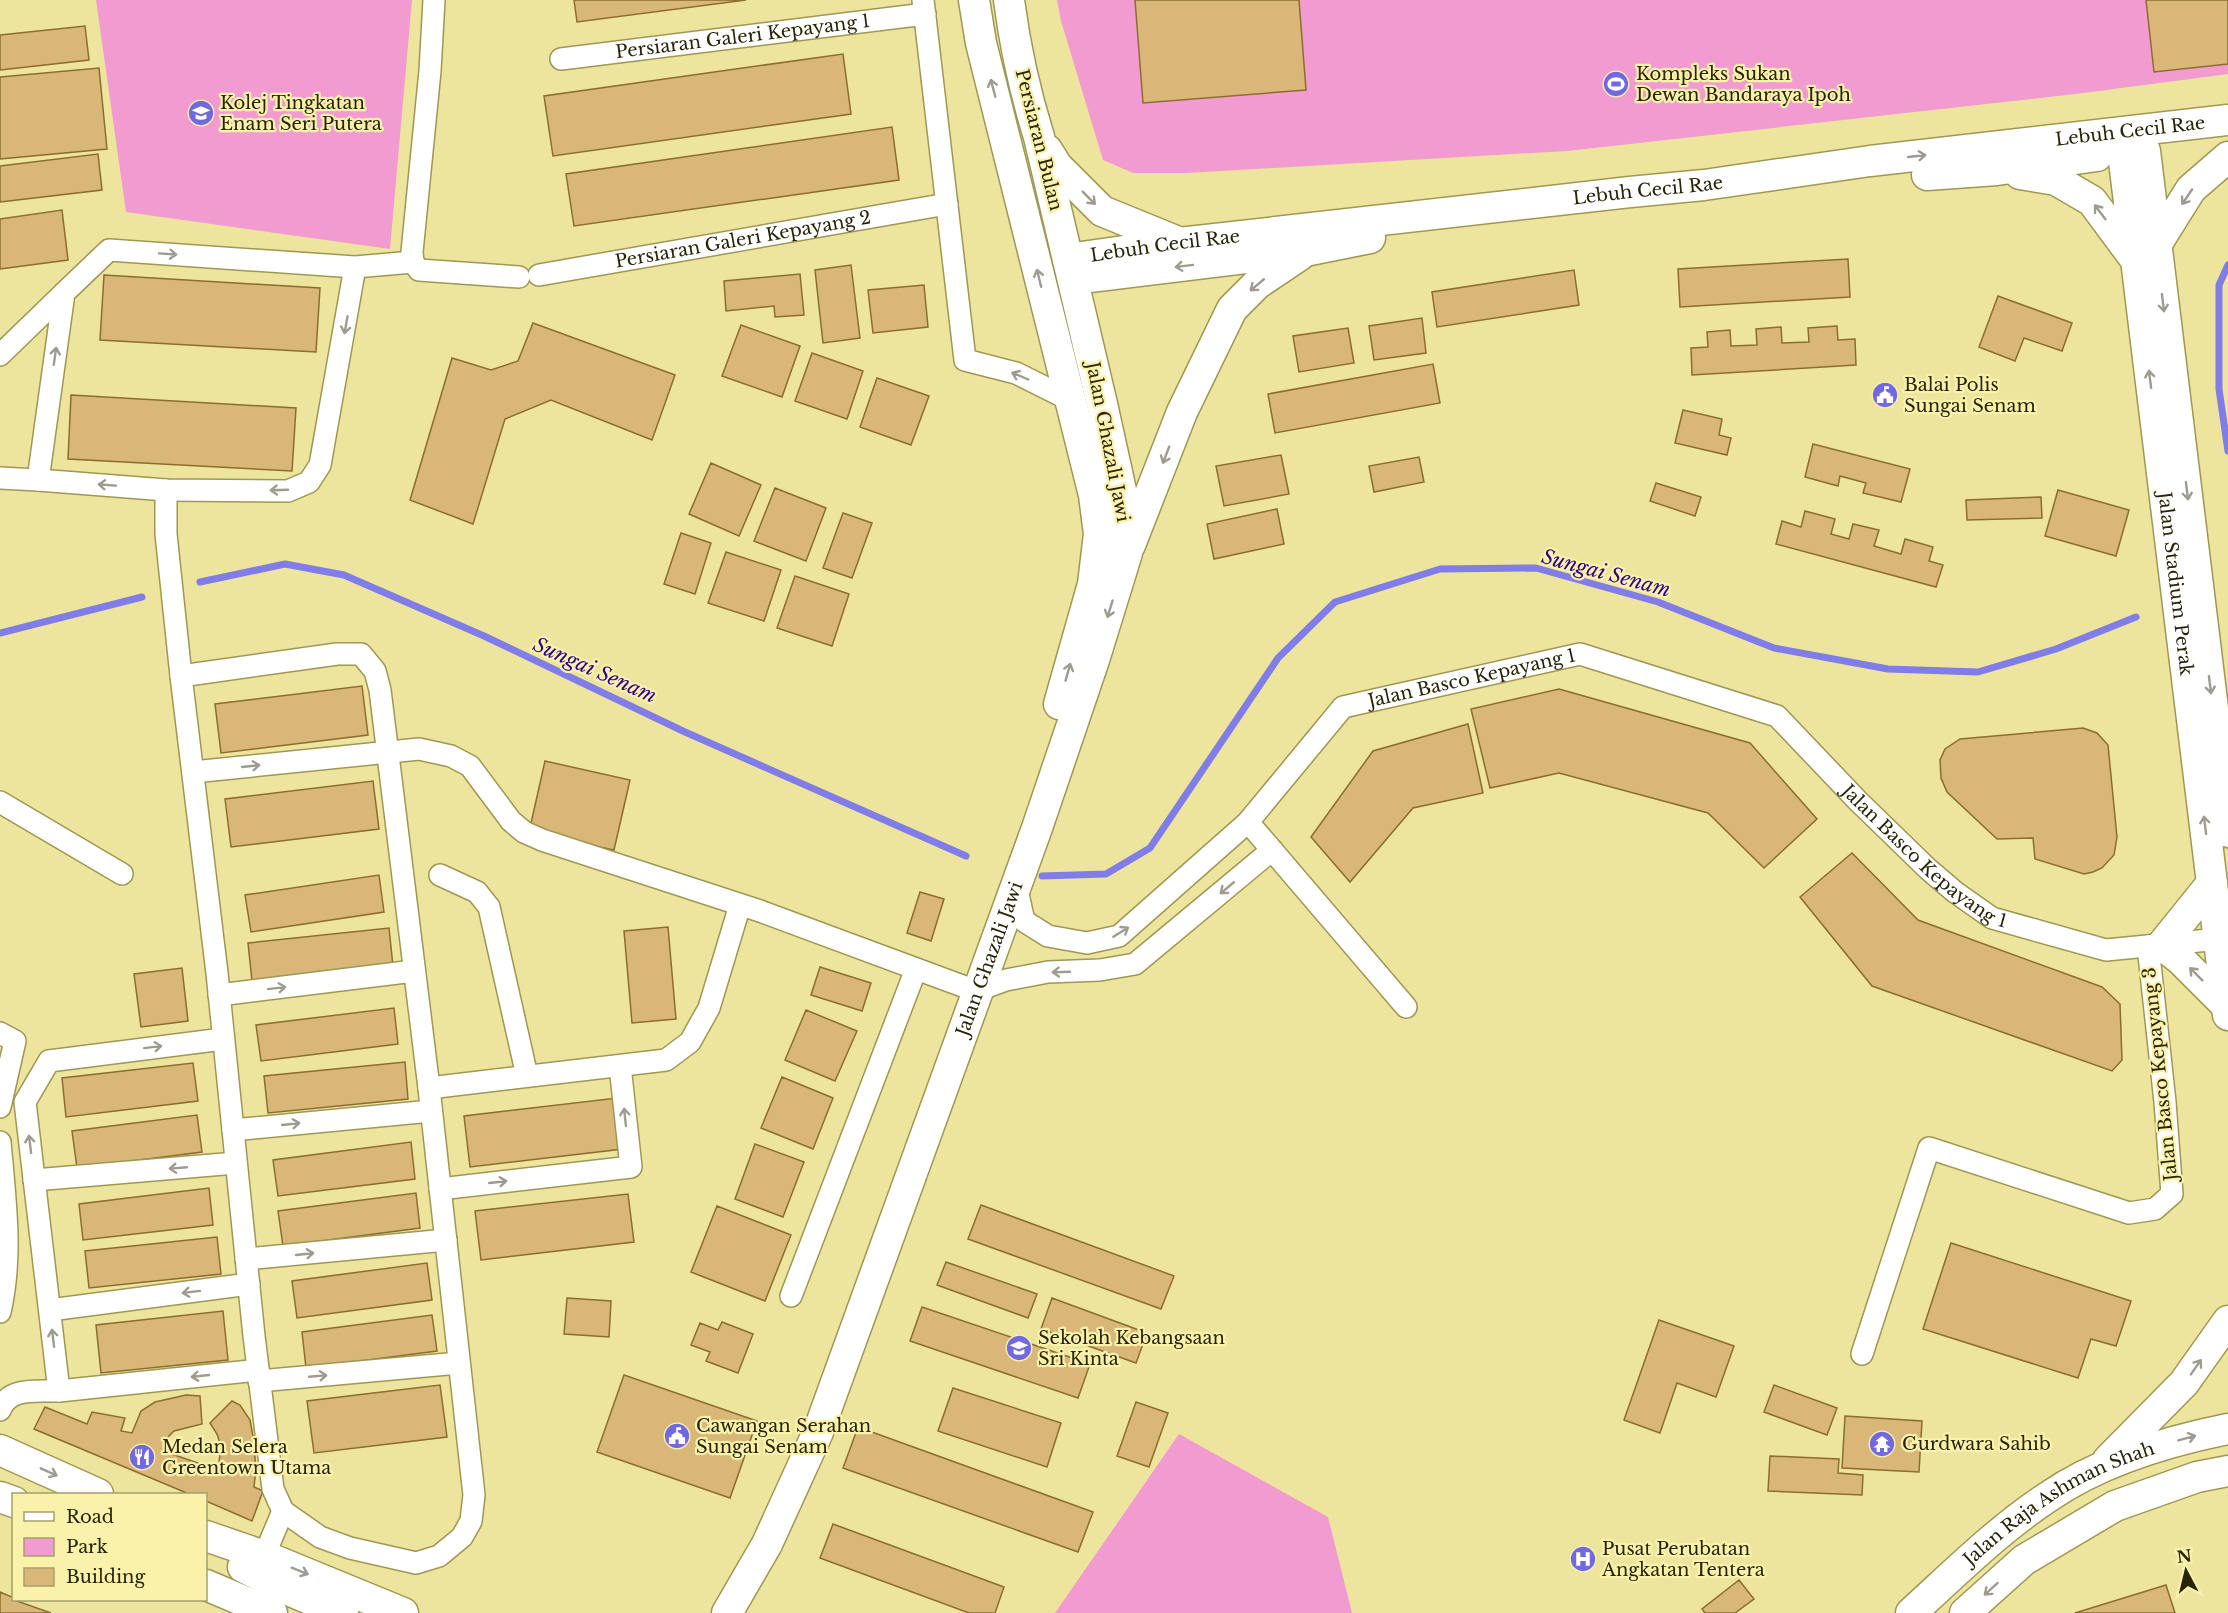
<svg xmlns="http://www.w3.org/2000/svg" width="2228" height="1613" viewBox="0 0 2228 1613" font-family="'Libre Baskerville',serif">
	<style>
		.green { fill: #f29bd1 }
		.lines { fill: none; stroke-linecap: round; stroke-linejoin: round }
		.stream { stroke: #807ce8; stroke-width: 7 }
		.building { fill: #d9b778; stroke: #8c6d2e; stroke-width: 1.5 }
		.street-casing { stroke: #9f9753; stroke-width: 24 }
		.secondary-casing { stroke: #9f9753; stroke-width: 33 }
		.street { stroke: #fff; stroke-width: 21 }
		.secondary { stroke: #fff; stroke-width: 30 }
		.oneway { stroke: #9e9c8f }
		.labels { text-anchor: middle; stroke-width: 4.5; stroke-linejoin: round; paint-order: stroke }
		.street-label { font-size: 18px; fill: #272407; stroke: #faf2ab }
		.poi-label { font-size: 18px; fill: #272407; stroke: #faf2ab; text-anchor: start }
		.water-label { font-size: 20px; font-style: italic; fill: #2e008a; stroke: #faf2ab }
	</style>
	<rect width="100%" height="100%" fill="#ede59e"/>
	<path class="green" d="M96,0H412L390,249L126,212Z
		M1057,0H2228V74L2076,94L1567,151L1187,173H1133L1103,160L1061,21Z
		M1179,1434L1328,1517L1352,1613H1055Z"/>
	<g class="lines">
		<path class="stream" d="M2228,265L2219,285V389L2228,451
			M200,582L285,564L344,575L484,636L685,732L966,856
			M0,633L142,597
			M1042,876L1106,874L1150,848L1278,658L1335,602L1440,569L1536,568L1658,602L1774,648L1888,669L1978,672L2056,649L2136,617"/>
	</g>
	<path class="building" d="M574,0H746L577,22Z
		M1135,0H1299L1306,90L1143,103Z
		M2146,0H2228V64L2154,72Z
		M85,26L89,60L0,70V35Z
		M843,54L851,114L553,156L544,96Z
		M99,68L107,149L0,159V77Z
		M892,127L899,180L574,226L566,174Z
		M98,154L102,190L0,202V166Z
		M62,210L68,260L0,269V219Z
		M1848,259L1850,297L1680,307L1678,269Z
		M851,265L860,338L823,343L815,270Z
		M1574,270L1579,305L1437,327L1432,292Z
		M800,274L804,315L775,317L774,306L726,311L724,281Z
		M104,275L320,288L316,352L100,340Z
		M924,285L928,327L873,333L868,290Z
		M1998,296L2072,323L2062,351L2024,338L2015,361L1979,347Z
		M1422,318L1426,353L1374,360L1369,326Z
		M533,323L675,375L652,440L551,400L505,419L473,524L410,500L452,358L491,370L518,361Z
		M741,325L800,346L782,397L722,376Z
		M1837,326L1838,340L1855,339L1856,365L1692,375L1691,348L1708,347L1707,332L1730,330L1731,346L1757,345L1756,329L1781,327L1782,343L1809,342L1808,328Z
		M1348,328L1354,363L1299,372L1293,336Z
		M812,353L863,371L847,419L795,401Z
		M1433,364L1440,403L1275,433L1268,394Z
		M877,378L929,396L911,445L860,427Z
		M71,395L296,408L292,471L68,459Z
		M1683,410L1722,419L1719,435L1731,438L1727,455L1675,443Z
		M1813,444L1910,469L1901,502L1863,493L1866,483L1840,476L1838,486L1805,477Z
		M1281,455L1289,494L1224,506L1216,466Z
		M1419,457L1424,482L1374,492L1369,466Z
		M711,463L761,485L739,536L689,514Z
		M1656,483L1701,497L1695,516L1650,501Z
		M775,488L826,508L806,561L754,541Z
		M2058,490L2129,510L2116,556L2045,536Z
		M2041,497L2042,518L1967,520L1966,500Z
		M1277,509L1284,544L1214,559L1207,524Z
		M1805,511L1835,519L1831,534L1849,539L1853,524L1879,530L1874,546L1901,554L1905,539L1933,547L1929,561L1943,565L1936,587L1776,544L1782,521L1801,527Z
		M843,513L872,523L852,578L823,568Z
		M681,533L711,543L695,594L664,584Z
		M726,552L781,570L764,621L708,603Z
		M795,576L849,594L832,646L777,628Z
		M362,686L368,735L221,753L215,704Z
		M1559,689L1750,743L1817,819L1764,868L1708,813L1559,773L1490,788L1471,709Z
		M1468,724L1483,793L1413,808L1350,882L1311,837L1373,751Z
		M2083,728L2097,733L2108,745L2117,837L2114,855L2102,868L2093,872L2084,874L2035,859L2033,838L1997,839L1947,792L1941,778L1940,760L1945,749L1960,739Z
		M545,761L630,780L614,850L529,832Z
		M373,781L379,829L231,847L225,799Z
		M1852,853L1918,920L2102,987L2120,1004L2122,1060L2112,1071L1872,986L1800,897Z
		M379,875L384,912L251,932L245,895Z
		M920,892L944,899L931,941L907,933Z
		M668,927L676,1019L632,1023L624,931Z
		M389,928L393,966L252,981L248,943Z
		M820,967L871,983L862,1011L811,995Z
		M182,968L188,1021L141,1027L134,974Z
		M394,1008L398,1044L261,1061L256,1025Z
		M806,1010L857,1031L835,1081L785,1060Z
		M405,1062L408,1099L268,1113L264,1076Z
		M193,1063L198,1101L66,1117L62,1078Z
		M782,1077L833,1098L813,1149L761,1128Z
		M617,1098L623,1149L470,1167L464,1116Z
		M197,1115L202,1152L77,1168L72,1131Z
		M411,1142L415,1179L278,1196L273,1160Z
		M755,1144L804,1162L783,1217L735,1199Z
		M209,1188L213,1225L83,1240L79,1204Z
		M416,1193L420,1228L283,1246L278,1211Z
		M628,1194L634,1242L481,1260L475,1211Z
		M981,1205L1174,1276L1161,1309L968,1239Z
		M717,1206L791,1235L765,1301L691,1272Z
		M217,1237L221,1274L89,1288L85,1251Z
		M1951,1243L2131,1301L2116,1346L2091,1339L2078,1378L1923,1329Z
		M946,1262L1037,1294L1028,1318L937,1285Z
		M427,1263L432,1300L297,1318L292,1281Z
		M567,1298L611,1301L609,1337L564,1334Z
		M1052,1298L1147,1333L1136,1363L1041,1329Z
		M922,1307L1090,1364L1078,1398L910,1341Z
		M223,1311L228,1360L101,1373L96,1325Z
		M432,1315L437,1351L306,1368L302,1332Z
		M1659,1320L1734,1346L1716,1397L1677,1383L1660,1433L1624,1420Z
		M722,1322L753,1334L738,1373L706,1361L710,1352L691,1345L700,1323L718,1330Z
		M624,1375L757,1421L730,1498L597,1452Z
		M440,1385L447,1437L314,1453L307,1401Z
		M1774,1385L1837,1408L1827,1435L1764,1412Z
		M953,1388L1061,1423L1047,1467L938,1431Z
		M186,1395L200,1396L202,1424L174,1431L167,1438L163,1451L218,1470L221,1446L217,1434L210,1423L232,1401L240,1405L250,1420L253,1436L256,1468L254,1487L263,1491L252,1521L206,1501V1494H189L34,1429L45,1407L87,1424L92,1412L125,1418L121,1431L132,1433L141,1411L155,1402Z
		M1136,1402L1168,1413L1149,1467L1117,1456Z
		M1845,1416L1922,1421L1919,1472L1842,1468Z
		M858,1427L1093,1512L1078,1552L843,1468Z
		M1770,1456L1839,1459L1838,1473L1863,1475L1862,1495L1768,1491Z
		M833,1524L1004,1587L995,1613H969L820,1558Z
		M1739,1580L1754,1599L1735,1613H1705L1702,1609Z
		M2166,1585L2175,1613H2075Z
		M0,1592L14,1598V1600L51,1613H0Z"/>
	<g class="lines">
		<g class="street-casing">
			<g id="street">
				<path d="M434,0L430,71L412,252L413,262L419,270L519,277"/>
				<path d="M923,0L965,360L1016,373L1072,401"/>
				<path id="s1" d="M561,59L925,14"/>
				<path d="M355,267L320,465L309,482L288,491L166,490L38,480L64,293L109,250L355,267L413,262"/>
				<path id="s2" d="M539,275L947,204"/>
				<path d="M0,355L64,293"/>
				<path d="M0,478L38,480"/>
				<path d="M166,490V534L181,676"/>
				<path d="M337,654H361L375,671L380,690L429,1088L474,1495L471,1521L462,1537L439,1556L416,1563L350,1548L320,1537L283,1511L273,1489L254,1336L217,973L181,676Z"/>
				<path d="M193,772L419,749L451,756L470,766L511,821L524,832L542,840L760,911L976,991L1006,980L1048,972L1100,970L1135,964L1272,850"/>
				<path d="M0,802L122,874"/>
				<path d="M1248,822L1406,1007"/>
				<path d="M440,875L477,892L489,907L527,1076"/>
				<path id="s3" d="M1016,885L1024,921L1048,936L1087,943L1119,936L1248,822L1343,707L1580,654L1777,716L1858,801L1928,869L1955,892L1992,918L2106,950L2219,939"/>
				<path d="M219,995L414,971"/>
				<path d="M0,1033L15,1041L0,1107"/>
				<path d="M223,1039L49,1061L25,1102L59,1391L258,1370"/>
				<path d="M429,1088L666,1060L690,1042L709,1008L740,905"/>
				<path d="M233,1130L431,1111"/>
				<path d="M0,1142C5,1199 13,1255 0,1312"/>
				<path d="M34,1180L236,1163"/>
				<path d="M440,1189L631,1167L620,1066"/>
				<path d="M246,1259L446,1240"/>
				<path d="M791,1296L916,969"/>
				<path d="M50,1310L249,1284"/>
				<path d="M1862,1354L1929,1148L2129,1213L2155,1209L2172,1194L2165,1102L2148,946"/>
				<path d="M259,1381L459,1363"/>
				<path d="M0,1410C9,1386 38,1392 59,1391"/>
				<path d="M264,1556L283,1511"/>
			</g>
		</g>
		<g class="secondary-casing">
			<g id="secondary">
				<path d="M974,0L981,43L1094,495L1099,534L1093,584L1059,704"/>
				<path d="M1047,150L1057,166L1102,211L1178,242"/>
				<path d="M2145,151L2228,832"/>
				<path id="s4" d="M2123,153L2228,1015"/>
				<path d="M2020,174L2056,180L2092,201L2135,259"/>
				<path d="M1927,175L1997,170L2097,156"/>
				<path d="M2156,245L2191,189L2228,157"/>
				<path id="s5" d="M1068,259L1179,243L1630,192L1704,185L1870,161L2228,120"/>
				<path d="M1073,279L1305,251L1370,238"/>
				<path d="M1130,545L1182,412L1232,309L1257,284L1300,255"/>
				<path d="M2212,883L2162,945L2181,960L2227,1006"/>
				<path d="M0,1450L98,1494"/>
				<path d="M2108,1460L2184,1383L2228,1321"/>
				<path d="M0,1497L14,1502"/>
				<path d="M206,1536L264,1556L403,1613"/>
				<path d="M243,1567L288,1590L343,1613"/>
				<path d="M206,1585L272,1613"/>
				<path id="s6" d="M727,1613L767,1544L818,1432L1037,828L1094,660L1127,553L1124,504L1102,404L1039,137C1025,92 1015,47 1009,0"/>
				<path id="s7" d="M1911,1613C1955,1573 1998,1530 2048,1497C2099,1462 2168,1441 2228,1429"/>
				<path d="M1965,1613L2024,1560L2115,1506L2197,1477L2228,1471"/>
			</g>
		</g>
		<use href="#street" class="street"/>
		<use href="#secondary" class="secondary"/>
	</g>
	<defs><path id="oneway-shaft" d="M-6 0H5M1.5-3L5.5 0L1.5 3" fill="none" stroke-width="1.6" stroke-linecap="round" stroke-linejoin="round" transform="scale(1.5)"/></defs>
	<g class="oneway">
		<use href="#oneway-shaft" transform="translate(993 88) rotate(-105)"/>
		<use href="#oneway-shaft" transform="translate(1917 156) rotate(-6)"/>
		<use href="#oneway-shaft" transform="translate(2187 197) rotate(124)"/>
		<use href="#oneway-shaft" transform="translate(1089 198) rotate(45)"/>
		<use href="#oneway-shaft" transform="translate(2100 212) rotate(-127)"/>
		<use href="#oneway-shaft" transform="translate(168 254) rotate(4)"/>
		<use href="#oneway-shaft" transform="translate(1184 266) rotate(173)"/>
		<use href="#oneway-shaft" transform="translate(1039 278) rotate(-104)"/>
		<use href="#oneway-shaft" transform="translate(1257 285) rotate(140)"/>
		<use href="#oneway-shaft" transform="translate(2163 303) rotate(83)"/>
		<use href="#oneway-shaft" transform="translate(346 325) rotate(100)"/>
		<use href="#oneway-shaft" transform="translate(55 356) rotate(-82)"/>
		<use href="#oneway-shaft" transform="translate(1020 376) rotate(-157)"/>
		<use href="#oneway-shaft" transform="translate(2150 379) rotate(-97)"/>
		<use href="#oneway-shaft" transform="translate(1166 455) rotate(111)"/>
		<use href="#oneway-shaft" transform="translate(107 485) rotate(-176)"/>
		<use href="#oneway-shaft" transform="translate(279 490) rotate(178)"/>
		<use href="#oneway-shaft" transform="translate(2187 491) rotate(83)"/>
		<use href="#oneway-shaft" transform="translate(1110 609) rotate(107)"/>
		<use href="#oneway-shaft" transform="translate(1068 672) rotate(-74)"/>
		<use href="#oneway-shaft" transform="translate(2210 685) rotate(83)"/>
		<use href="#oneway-shaft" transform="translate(251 766) rotate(-6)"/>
		<use href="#oneway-shaft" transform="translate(2205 825) rotate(-97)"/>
		<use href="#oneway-shaft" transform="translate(1227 888) rotate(140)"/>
		<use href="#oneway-shaft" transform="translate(1121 932) rotate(-32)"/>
		<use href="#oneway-shaft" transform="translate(1061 972) rotate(178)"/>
		<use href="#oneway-shaft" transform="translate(2196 974) rotate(-135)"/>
		<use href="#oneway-shaft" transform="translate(277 988) rotate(-7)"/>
		<use href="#oneway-shaft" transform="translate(153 1047) rotate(-7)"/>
		<use href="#oneway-shaft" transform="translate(625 1117) rotate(-96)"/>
		<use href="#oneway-shaft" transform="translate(291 1124) rotate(-6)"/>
		<use href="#oneway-shaft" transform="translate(30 1144) rotate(-97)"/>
		<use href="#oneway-shaft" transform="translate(178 1168) rotate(175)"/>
		<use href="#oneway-shaft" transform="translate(498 1182) rotate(-6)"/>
		<use href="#oneway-shaft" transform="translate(305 1254) rotate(-6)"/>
		<use href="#oneway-shaft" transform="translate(191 1292) rotate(173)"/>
		<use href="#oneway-shaft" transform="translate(53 1338) rotate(-97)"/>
		<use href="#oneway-shaft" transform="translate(2196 1367) rotate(-55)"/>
		<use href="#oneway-shaft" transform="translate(200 1376) rotate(174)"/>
		<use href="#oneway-shaft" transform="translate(318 1376) rotate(-5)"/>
		<use href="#oneway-shaft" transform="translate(2187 1438) rotate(-15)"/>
		<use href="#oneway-shaft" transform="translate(49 1472) rotate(24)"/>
		<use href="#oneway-shaft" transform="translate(300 1571) rotate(22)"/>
		<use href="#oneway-shaft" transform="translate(1991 1589) rotate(138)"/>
	</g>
	<defs>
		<g id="stadium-disc" transform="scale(1.35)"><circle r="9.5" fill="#7169e3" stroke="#faf2ab"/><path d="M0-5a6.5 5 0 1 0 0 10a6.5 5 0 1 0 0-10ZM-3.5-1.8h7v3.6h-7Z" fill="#fff"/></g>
		<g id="school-disc" transform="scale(1.35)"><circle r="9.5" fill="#7169e3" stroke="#faf2ab"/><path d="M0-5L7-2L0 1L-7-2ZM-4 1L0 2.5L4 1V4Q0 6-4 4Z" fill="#fff"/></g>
		<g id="civic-disc" transform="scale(1.35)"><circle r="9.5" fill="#7169e3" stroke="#faf2ab"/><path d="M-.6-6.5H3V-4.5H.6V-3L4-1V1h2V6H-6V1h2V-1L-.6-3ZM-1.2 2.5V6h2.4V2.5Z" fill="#fff"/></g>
		<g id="temple-disc" transform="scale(1.35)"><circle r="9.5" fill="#7169e3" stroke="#faf2ab"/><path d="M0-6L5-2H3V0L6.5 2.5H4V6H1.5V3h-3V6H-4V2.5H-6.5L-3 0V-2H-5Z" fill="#fff"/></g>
		<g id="restaurant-disc" transform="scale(1.35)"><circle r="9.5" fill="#7169e3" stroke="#faf2ab"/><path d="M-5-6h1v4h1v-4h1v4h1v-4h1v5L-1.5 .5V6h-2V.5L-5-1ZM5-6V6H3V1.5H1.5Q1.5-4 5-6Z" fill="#fff"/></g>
		<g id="hospital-disc" transform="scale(1.35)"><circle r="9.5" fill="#7169e3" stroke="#faf2ab"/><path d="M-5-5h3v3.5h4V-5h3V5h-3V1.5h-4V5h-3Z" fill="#fff"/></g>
	</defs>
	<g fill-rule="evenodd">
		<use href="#stadium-disc" x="1616" y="84"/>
		<use href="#school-disc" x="201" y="113"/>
		<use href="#civic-disc" x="1885" y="395"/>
		<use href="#school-disc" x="1019" y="1348"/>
		<use href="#civic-disc" x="677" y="1436"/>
		<use href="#temple-disc" x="1882" y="1444"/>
		<use href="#restaurant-disc" x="142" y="1457"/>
		<use href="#hospital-disc" x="1583" y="1559"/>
	</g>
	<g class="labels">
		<g class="street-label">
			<text dy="6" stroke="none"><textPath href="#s1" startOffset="183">Persiaran Galeri Kepayang 1</textPath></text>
			<text dy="6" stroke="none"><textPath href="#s5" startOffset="1070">Lebuh Cecil Rae</textPath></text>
			<text transform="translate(1039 140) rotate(76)" y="6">Persiaran Bulan</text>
			<text dy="6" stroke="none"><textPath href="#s5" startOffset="584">Lebuh Cecil Rae</textPath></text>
			<text dy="6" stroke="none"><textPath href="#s2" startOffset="207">Persiaran Galeri Kepayang 2</textPath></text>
			<text dy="6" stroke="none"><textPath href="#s5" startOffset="98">Lebuh Cecil Rae</textPath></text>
			<text transform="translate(1108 442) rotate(79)" y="6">Jalan Ghazali Jawi</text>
			<text dy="6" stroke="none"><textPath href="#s4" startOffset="434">Jalan Stadium Perak</textPath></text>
			<text dy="6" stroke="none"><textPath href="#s3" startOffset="591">Jalan Basco Kepayang 1</textPath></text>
			<text dy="6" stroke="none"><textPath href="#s3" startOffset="1113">Jalan Basco Kepayang 1</textPath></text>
			<text dy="6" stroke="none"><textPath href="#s6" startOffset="706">Jalan Ghazali Jawi</textPath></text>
			<text transform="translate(2160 1074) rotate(-96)" y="6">Jalan Basco Kepayang 3</text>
			<text dy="6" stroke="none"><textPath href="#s7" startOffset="186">Jalan Raja Ashman Shah</textPath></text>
		</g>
		<g class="poi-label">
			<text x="1636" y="80">Kompleks Sukan<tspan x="1636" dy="21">Dewan Bandaraya Ipoh</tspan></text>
			<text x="220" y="109">Kolej Tingkatan<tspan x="220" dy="21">Enam Seri Putera</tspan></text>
			<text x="1904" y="391">Balai Polis<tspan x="1904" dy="21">Sungai Senam</tspan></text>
			<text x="1038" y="1344">Sekolah Kebangsaan<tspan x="1038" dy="21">Sri Kinta</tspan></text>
			<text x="696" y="1432">Cawangan Serahan<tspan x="696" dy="21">Sungai Senam</tspan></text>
			<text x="1902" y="1450">Gurdwara Sahib</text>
			<text x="162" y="1453">Medan Selera<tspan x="162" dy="21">Greentown Utama</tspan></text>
			<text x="1602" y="1555">Pusat Perubatan<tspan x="1602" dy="21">Angkatan Tentera</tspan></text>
		</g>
		<g class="water-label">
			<text transform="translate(1606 573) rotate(15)" y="7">Sungai Senam</text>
			<text transform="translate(595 670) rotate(24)" y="7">Sungai Senam</text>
		</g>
	</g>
	<rect x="12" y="1493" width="195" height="108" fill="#faf2ab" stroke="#a6a069" stroke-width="1.5"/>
	<rect x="24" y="1512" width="30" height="9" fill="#ffffff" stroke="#a6a069" stroke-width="1.5"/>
	<text x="66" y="1523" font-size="18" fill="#272407">Road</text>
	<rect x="24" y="1538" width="30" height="18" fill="#f29bd1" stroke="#a6a069" stroke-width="1.5"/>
	<text x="66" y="1553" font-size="18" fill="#272407">Park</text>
	<rect x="24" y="1568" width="30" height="18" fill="#d9b778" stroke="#a6a069" stroke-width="1.5"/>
	<text x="66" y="1583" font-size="18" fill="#272407">Building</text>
	<g transform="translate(2186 1571) rotate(353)" stroke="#faf2ab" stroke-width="4.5" paint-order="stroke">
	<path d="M0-4.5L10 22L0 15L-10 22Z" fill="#272407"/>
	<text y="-9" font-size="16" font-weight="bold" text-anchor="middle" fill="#272407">N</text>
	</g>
</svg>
